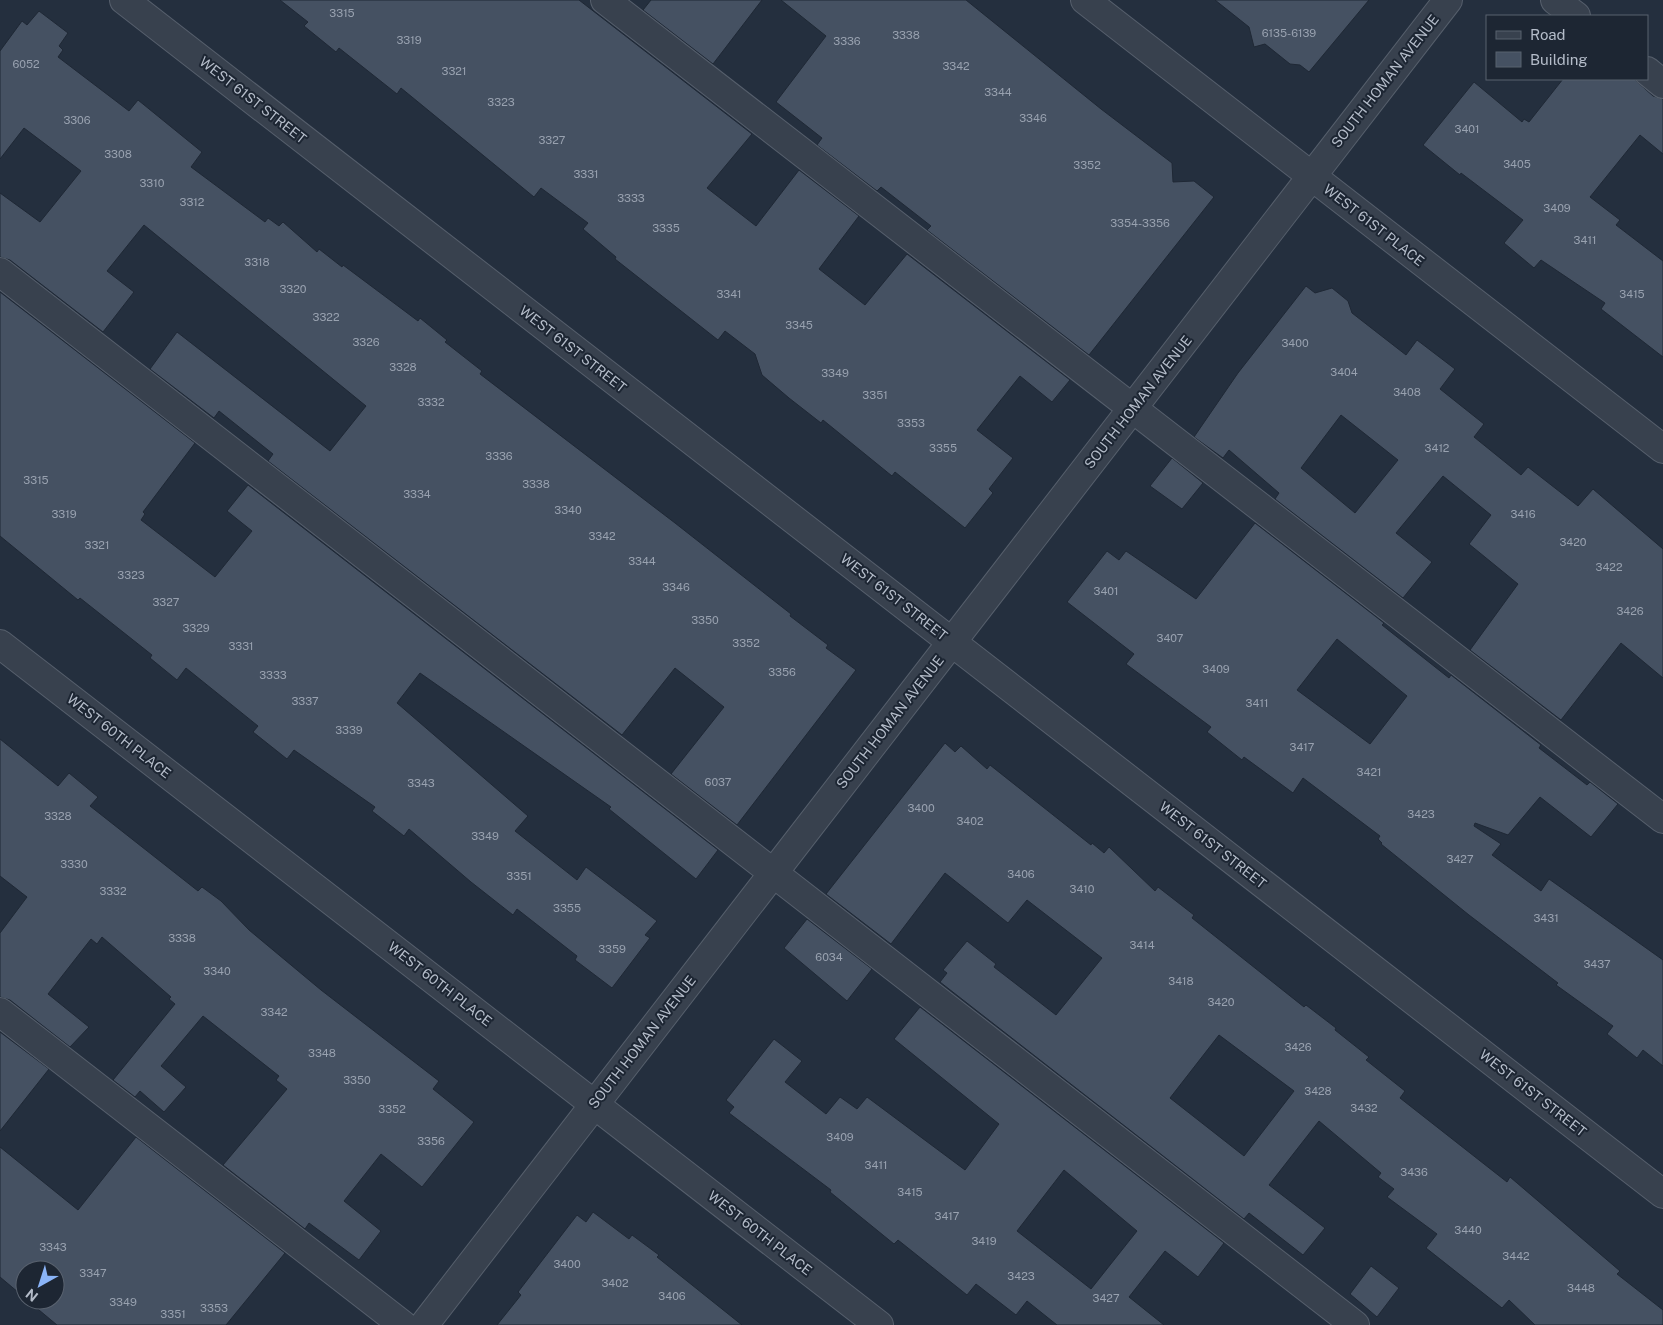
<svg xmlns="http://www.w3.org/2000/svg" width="1663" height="1325" viewBox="0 0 1663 1325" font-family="'Public Sans',sans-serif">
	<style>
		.building { fill: #455162; stroke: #1f2835; fill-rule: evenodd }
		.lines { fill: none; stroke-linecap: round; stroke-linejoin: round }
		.minor-casing { stroke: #565f6c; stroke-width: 30 }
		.minor { stroke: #38414e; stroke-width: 28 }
		.labels { text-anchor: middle; stroke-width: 4; stroke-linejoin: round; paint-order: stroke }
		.number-label { font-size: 11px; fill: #98a1af }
		.street-label { font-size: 14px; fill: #b4bcc9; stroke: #1d2633 }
	</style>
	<rect width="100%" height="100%" fill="#242f3e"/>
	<path class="building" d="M280,0H579L752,134L707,188L756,226L799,170L859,216L819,269L865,305L907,254L1070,380L1052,402L1020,376L977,430L1013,458L989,489L993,493L965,528L895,472L892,476L823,420L821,423L789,398L762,375L755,354L725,331L718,340L615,259L616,257L583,229L588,223L541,188L534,197L401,88L397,94L339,48L336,52L304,26L308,22Z
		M651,0H762L713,64L643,10Z
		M781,0H966L1101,109L1172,163L1173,182L1194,181L1214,197L1089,355L927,230L931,226L881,187L877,191L817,145L822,138L776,102L826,36Z
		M1215,0H1369L1309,72L1300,65L1290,64L1265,44L1254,47L1249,27Z
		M39,11L68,33L59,46L63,50L58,57L129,111L138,100L202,152L191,167L265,222L268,218L279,226L283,222L317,252L319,249L342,267L343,265L418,321L420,318L447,340L445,342L482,371L480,374L675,523L791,614L790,616L828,645L826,648L856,670L737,825L671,774L724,707L675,668L622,735L268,461L273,454L219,411L214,418L150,369L177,332L330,451L366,406L144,225L107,271L134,292L103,332L10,260L0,257V193L40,222L81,171L24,128L0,159V51L22,21L27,25Z
		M1563,79H1634L1653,96L1663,99V154L1640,135L1590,197L1620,220L1616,225L1663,261V357L1601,309L1605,303L1541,260L1534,268L1504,243L1523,220L1461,173L1460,175L1423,145L1474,82L1522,122L1524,119L1529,122Z
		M1306,286L1315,293L1332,288L1348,301L1352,313L1406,355L1417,340L1455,369L1440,389L1484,424L1474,437L1521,475L1528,467L1578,506L1593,489L1663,549V678L1621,643L1561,720L1470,650L1518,584L1469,544L1491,515L1443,476L1396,533L1432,562L1403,598L1275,499L1279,493L1229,450L1223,458L1194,437L1238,373ZM1341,415L1398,460L1355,513L1301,468Z
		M0,292L195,443L143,512L145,514L141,520L215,577L252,531L227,511L248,485L718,850L696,879L609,809L611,807L420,673L397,703L528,816L515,831L577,880L586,867L657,921L645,935L650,938L612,988L575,960L577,956L517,909L513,915L471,882L409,829L404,836L372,811L375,807L294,750L287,759L253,732L258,726L186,668L177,680L150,658L152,655L80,598L78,600L0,536Z
		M1172,458L1203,483L1182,509L1150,486Z
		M1255,523L1384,623L1382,625L1449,678L1451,675L1541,745L1539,748L1587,785L1590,782L1618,804L1591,837L1540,797L1508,835L1475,823L1474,826L1501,844L1492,855L1541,891L1549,879L1663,960V1066L1643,1050L1637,1058L1607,1034L1613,1026L1556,985L1558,983L1469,915L1381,844L1382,843L1378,839L1380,836L1303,778L1293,793L1244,757L1242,760L1207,732L1211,727L1126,664L1134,654L1067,602L1107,551L1119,560L1126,551L1196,599ZM1337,639L1407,696L1370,744L1297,690Z
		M0,739L58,786L69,773L98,797L90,806L198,891L202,887L221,901L249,930L321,990L439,1081L433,1089L474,1122L422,1187L381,1154L344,1201L381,1231L359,1260L309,1223L305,1229L223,1165L287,1089L276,1080L279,1076L203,1016L161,1066L186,1087L164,1112L140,1091L135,1097L113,1080L175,1004L169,999L171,997L102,937L97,944L91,939L48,994L89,1027L70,1047L10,1000L0,997V933L27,897L0,876Z
		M945,743L955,752L961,746L987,769L990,765L1091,845L1092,843L1104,853L1109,847L1155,891L1158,887L1194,915L1192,918L1304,1007L1306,1005L1336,1028L1335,1030L1369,1057L1366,1060L1405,1091L1400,1098L1507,1182L1510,1177L1620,1271L1617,1274L1663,1310V1325H1535L1509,1300L1502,1308L1426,1248L1437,1234L1387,1197L1394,1189L1378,1177L1381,1173L1319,1121L1269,1185L1325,1228L1303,1255L1249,1213L1244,1219L940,982L947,973L943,970L967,941L996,964L994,967L1056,1015L1102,958L1027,900L1008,923L945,873L891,944L826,894ZM1219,1035L1294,1091L1244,1156L1170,1098Z
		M807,919L872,969L847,1001L784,948Z
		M920,1007L1224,1243L1198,1277L1165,1251L1129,1297L1164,1325H1057L1027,1301L1016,1315L976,1284L967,1295L898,1240L894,1244L830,1192L831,1190L729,1113L734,1107L726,1100L774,1039L802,1061L785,1082L826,1114L840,1097L857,1109L867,1097L965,1170L999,1124L894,1039ZM1064,1170L1137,1231L1091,1289L1017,1231Z
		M0,1032L49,1069L0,1131Z
		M136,1137L285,1253L226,1325H57L27,1300H55V1270H25V1298L0,1277V1147L78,1210Z
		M593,1212L629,1239L632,1235L659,1255L657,1257L742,1325H497L521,1295L518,1292L577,1215L586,1222Z
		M1371,1266L1399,1288L1377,1317L1350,1294Z"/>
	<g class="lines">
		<g class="minor-casing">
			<path id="minor" d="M124,0L1663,1194
				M605,0L1663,819
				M1085,0L1663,449
				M1555,0L1576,16
				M1647,71L1663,84
				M0,272L1355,1325
				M0,644L879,1325
				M0,1012L403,1325
				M424,1325L1448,0"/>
		</g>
		<use href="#minor" class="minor"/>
	</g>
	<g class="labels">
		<g class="number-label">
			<text x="342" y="17">3315</text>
			<text x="1289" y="37">6135-6139</text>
			<text x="906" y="39">3338</text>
			<text x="409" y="44">3319</text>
			<text x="847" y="45">3336</text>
			<text x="26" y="68">6052</text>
			<text x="956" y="70">3342</text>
			<text x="454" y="75">3321</text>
			<text x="998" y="96">3344</text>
			<text x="501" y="106">3323</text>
			<text x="1033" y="122">3346</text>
			<text x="77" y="124">3306</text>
			<text x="1467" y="133">3401</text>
			<text x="552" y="144">3327</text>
			<text x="118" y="158">3308</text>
			<text x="1517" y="168">3405</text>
			<text x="1087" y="169">3352</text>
			<text x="586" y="178">3331</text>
			<text x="152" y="187">3310</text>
			<text x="631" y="202">3333</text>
			<text x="192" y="206">3312</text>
			<text x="1557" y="212">3409</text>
			<text x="1140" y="227">3354-3356</text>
			<text x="666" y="232">3335</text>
			<text x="1585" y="244">3411</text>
			<text x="257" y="266">3318</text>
			<text x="293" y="293">3320</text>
			<text x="729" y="298">3341</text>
			<text x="1632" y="298">3415</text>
			<text x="326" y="321">3322</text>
			<text x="799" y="329">3345</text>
			<text x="366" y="346">3326</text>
			<text x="1295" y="347">3400</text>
			<text x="403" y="371">3328</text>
			<text x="1344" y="376">3404</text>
			<text x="835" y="377">3349</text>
			<text x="1407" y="396">3408</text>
			<text x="875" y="399">3351</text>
			<text x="431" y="406">3332</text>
			<text x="911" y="427">3353</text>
			<text x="943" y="452">3355</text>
			<text x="1437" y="452">3412</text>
			<text x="499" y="460">3336</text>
			<text x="36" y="484">3315</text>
			<text x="536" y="488">3338</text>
			<text x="417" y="498">3334</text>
			<text x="568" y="514">3340</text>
			<text x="64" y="518">3319</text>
			<text x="1523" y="518">3416</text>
			<text x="602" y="540">3342</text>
			<text x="1573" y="546">3420</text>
			<text x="97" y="549">3321</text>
			<text x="642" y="565">3344</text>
			<text x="1609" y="571">3422</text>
			<text x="131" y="579">3323</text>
			<text x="676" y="591">3346</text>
			<text x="1106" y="595">3401</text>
			<text x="166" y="606">3327</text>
			<text x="1630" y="615">3426</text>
			<text x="705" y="624">3350</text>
			<text x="196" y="632">3329</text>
			<text x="1170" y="642">3407</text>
			<text x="746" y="647">3352</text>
			<text x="241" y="650">3331</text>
			<text x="1216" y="673">3409</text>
			<text x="782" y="676">3356</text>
			<text x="273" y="679">3333</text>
			<text x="305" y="705">3337</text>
			<text x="1257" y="707">3411</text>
			<text x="349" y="734">3339</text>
			<text x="1302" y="751">3417</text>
			<text x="1369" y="776">3421</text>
			<text x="718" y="786">6037</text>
			<text x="421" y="787">3343</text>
			<text x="921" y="812">3400</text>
			<text x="1421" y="818">3423</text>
			<text x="58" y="820">3328</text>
			<text x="970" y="825">3402</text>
			<text x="485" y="840">3349</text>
			<text x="1460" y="863">3427</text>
			<text x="74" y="868">3330</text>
			<text x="1021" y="878">3406</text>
			<text x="519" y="880">3351</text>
			<text x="1082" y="893">3410</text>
			<text x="113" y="895">3332</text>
			<text x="567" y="912">3355</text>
			<text x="1546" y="922">3431</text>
			<text x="182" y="942">3338</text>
			<text x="1142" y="949">3414</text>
			<text x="612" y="953">3359</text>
			<text x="829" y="961">6034</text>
			<text x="1597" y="968">3437</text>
			<text x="217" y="975">3340</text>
			<text x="1181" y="985">3418</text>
			<text x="1221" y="1006">3420</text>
			<text x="274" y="1016">3342</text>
			<text x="1298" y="1051">3426</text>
			<text x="322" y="1057">3348</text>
			<text x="357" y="1084">3350</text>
			<text x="1318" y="1095">3428</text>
			<text x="1364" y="1112">3432</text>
			<text x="392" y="1113">3352</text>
			<text x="840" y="1141">3409</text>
			<text x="431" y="1145">3356</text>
			<text x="876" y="1169">3411</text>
			<text x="1414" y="1176">3436</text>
			<text x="910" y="1196">3415</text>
			<text x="947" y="1220">3417</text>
			<text x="1468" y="1234">3440</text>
			<text x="984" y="1245">3419</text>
			<text x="53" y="1251">3343</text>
			<text x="1516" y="1260">3442</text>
			<text x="567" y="1268">3400</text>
			<text x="93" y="1277">3347</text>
			<text x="1021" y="1280">3423</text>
			<text x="615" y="1287">3402</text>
			<text x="1581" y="1292">3448</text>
			<text x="672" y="1300">3406</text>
			<text x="1106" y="1302">3427</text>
			<text x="123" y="1306">3349</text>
			<text x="214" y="1312">3353</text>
			<text x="173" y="1318">3351</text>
		</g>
		<g class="street-label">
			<text transform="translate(1385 81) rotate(-52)" y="5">SOUTH HOMAN AVENUE</text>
			<text transform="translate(253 100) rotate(38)" y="5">WEST 61ST STREET</text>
			<text transform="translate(1374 225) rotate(38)" y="5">WEST 61ST PLACE</text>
			<text transform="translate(573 349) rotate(38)" y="5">WEST 61ST STREET</text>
			<text transform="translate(1138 402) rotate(-52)" y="5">SOUTH HOMAN AVENUE</text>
			<text transform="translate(894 597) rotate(38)" y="5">WEST 61ST STREET</text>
			<text transform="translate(890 722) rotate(-52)" y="5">SOUTH HOMAN AVENUE</text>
			<text transform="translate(119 736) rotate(38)" y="5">WEST 60TH PLACE</text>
			<text transform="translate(1213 845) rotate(38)" y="5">WEST 61ST STREET</text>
			<text transform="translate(440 984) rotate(38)" y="5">WEST 60TH PLACE</text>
			<text transform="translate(642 1042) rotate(-52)" y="5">SOUTH HOMAN AVENUE</text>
			<text transform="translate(1533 1093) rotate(38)" y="5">WEST 61ST STREET</text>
			<text transform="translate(760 1233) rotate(38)" y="5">WEST 60TH PLACE</text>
		</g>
	</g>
	<rect x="1486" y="15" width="162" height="65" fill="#1d2633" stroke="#59626f"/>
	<rect x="1496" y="31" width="25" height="8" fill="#38414e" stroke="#59626f"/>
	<text x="1530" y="40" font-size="15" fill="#b4bcc9">Road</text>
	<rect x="1496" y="52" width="25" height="15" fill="#455162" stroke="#59626f"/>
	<text x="1530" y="65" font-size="15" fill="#b4bcc9">Building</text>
	<g transform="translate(40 1285) rotate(219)"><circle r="24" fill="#1d2633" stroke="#59626f"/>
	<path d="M0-4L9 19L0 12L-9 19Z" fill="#8ab4f8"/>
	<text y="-8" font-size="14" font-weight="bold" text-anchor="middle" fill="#b4bcc9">N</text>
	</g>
</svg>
